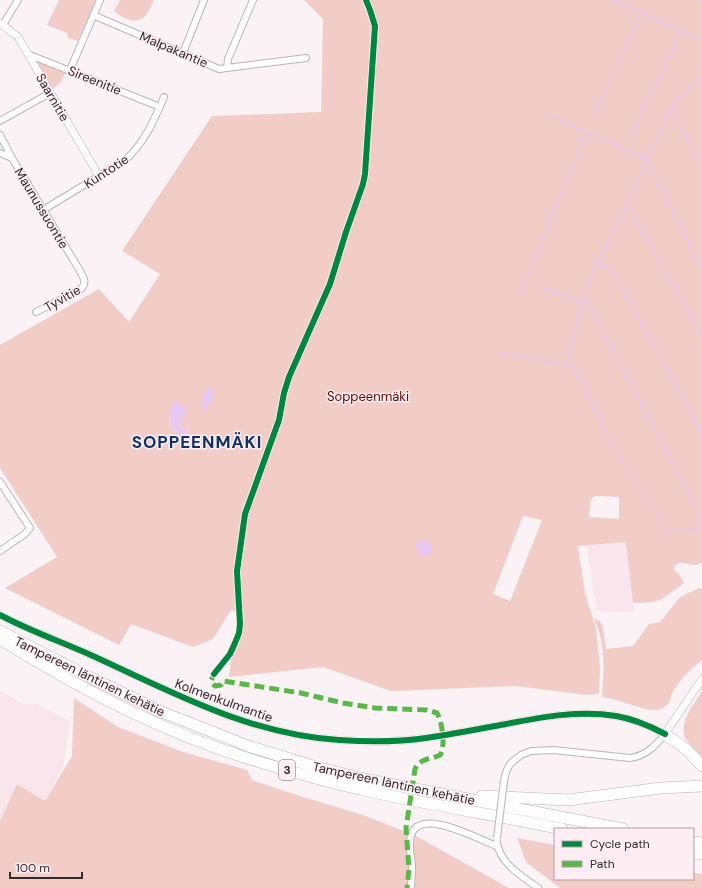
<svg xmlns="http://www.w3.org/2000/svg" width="702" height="888" viewBox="0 0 702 888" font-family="'DM Sans',sans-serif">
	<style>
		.built { fill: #f9e6ed }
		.green { fill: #f2ccc7; fill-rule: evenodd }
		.water { fill: #e6c8f2 }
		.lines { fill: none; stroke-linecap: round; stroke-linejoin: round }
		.stream { stroke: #e6c8f2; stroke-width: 1.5 }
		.minor-casing { stroke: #bdb4b8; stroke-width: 8 }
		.tertiary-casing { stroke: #bdb4b8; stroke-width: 8 }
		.motorway-casing { stroke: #bdb4b8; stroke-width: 12 }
		.minor { stroke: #fefdfe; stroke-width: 6 }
		.tertiary { stroke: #fefdfe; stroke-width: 7 }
		.motorway { stroke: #fefdfe; stroke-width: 11 }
		.minor-bridge-casing { stroke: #bdb4b8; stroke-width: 8; stroke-linecap: butt }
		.minor-bridge { stroke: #fefdfe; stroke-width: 6 }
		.quiet { stroke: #58b947; stroke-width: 5; stroke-dasharray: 10 5; stroke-linecap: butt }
		.cycleway-casing { stroke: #feeef4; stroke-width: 8 }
		.cycleway { stroke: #00873e; stroke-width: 6 }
		.labels { text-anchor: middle; stroke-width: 3; stroke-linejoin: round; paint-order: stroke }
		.shield { fill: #feeef4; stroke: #6e6368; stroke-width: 1 }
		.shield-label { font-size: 12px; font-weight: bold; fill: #31282c }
		.street-label { font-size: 13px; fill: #31282c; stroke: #feeef4 }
		.park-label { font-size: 13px; fill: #610802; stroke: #feeef4 }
		.district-label { font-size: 17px; font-weight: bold; letter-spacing: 1px; fill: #0b3366; stroke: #feeef4 }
	</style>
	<rect width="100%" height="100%" fill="#faf2f5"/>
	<path class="built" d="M627,542L634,611L603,613L597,610L586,545Z
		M0,691L24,704H37L70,721L63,767L45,801L17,784L0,821Z"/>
	<path class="green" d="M59,0H96L78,41L68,38L67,33L47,25Z
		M120,0H154C152,4 149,11 146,15C137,26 122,18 114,11Z
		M304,0H702V562C700,563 697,565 695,565C687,566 683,559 674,566V570L679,574L684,583L662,599L653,602L633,603L626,542L578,546L585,593L596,629L600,667L599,694L587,695L515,686L391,691L323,667L229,677L232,652L237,629L236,612L231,610L213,639L193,647L131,624L119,645L5,588L57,557L0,468V345L99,289L129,322L160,274L122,251L212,116L321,112L323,19ZM174,402L181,421L179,425L181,429H187L188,431L181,437C179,433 175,431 172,427C167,419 170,410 174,402ZM595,496L619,497V519L589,517L591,499ZM523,516L542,520L510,601L493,594Z
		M35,60L66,72L60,83L51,90Z
		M699,588L702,589V660C692,668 681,679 674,690C671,694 671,700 668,704C663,709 657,711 651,710C634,707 619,699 602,697C604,671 606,643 594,619L600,621L603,627L606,649L633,646L649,624L660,622L680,597Z
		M702,691V757C698,752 687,743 685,738C679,722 694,704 702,691Z
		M74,698L118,727L183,752L247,770L252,780L287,792L363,815L416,836L509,888H0V821L17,784L45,801L72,756Z
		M517,838L555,845V879H693V873L702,874V888H560L526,862Z"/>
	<path class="water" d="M211,387L213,391L212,399L206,409L203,410C199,403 204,395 207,388Z
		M177,401C191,411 185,412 179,425L181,428L187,429L188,431L185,434L187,437L185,442L182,443C180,440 181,437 179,434C177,431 174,430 172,427C167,419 170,409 174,402Z
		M426,540L432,548L430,555L419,556V550L415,548L416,544Z"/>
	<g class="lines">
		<path class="stream" d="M612,0L702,40
			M698,0L702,1
			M671,109L702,167
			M548,115L646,159L702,268
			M594,117L641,13
			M630,140L644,107V101L650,96L681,31
			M627,205L702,337
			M597,264L611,268L702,434
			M542,288L588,303L702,519
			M519,296L585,136L589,133
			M500,353L567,364L575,369L601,421L598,424L668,532L697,529L702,520
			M567,364L582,300L597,263L627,205L646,159L673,104L702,76"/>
		<g class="minor-casing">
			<path id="minor" d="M93,15L219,69L306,58
				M3,25L18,0
				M183,53L204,0
				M30,55L160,107
				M227,68L228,59L253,0
				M70,70L100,0
				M0,121L50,93
				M0,135L12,158L80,271C84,278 87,283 81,289L36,312
				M0,153L12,158
				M43,210L124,161C144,144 154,121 164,97
				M0,482L30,528L25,534L0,551
				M504,781L506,772L510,764L521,755L531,751L553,750L630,758C646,756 655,746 665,734
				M497,842C499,863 523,877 538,888
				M411,888C411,881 412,873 412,866C411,856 408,845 411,836C419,805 481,841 497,846"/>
		</g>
		<g class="tertiary-casing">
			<path id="tertiary" d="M0,23L18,37L99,176
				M0,615C30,631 62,642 93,656C172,692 250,735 339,740C368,742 398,742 426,738C453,734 479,729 506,724C542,717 579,710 616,716C634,719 650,726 665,734L702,679"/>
		</g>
		<g class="motorway-casing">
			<path id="motorway" d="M0,631L89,677L162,712L248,746L316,767L359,778L623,829
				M0,639C78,688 164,733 253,760C289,771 326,782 364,790C429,805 496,815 562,829
				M665,734L687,750L702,766
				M482,796L568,800L661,788L702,786
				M693,842L702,843
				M693,853L702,854"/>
		</g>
		<use href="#minor" class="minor"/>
		<use href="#tertiary" class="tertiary"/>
		<use href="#motorway" class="motorway"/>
		<g class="minor-bridge-casing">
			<path id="minor-bridge" d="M497,838L504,781"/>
		</g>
		<use href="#minor-bridge" class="minor-bridge"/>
		<path class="quiet" d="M216,671L211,680L212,683L215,686L221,685L223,681L301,693L343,703L375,708L427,710L437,713C442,721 446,747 440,755C430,760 421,757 415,769L406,828L409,869L407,888"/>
		<g class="cycleway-casing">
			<path id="cycleway" d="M0,615C30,631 62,642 93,656C172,692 250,735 339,740C368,742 398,742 426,738C453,734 479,729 506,724C542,717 579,710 616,716C634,719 650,726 665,734
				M214,674L230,654L235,643L239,633L240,624L237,571L245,514L279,420L284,393L289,377L330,284L346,232L363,184L365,174L375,26L370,10L366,0"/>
		</g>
		<use href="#cycleway" class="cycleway"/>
	</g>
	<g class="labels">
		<rect class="shield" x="279" y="760" width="16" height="20" rx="3"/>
		<g class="shield-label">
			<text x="287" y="774">3</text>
		</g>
		<g class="street-label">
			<text transform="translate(174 49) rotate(23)" y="5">Malpakantie</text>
			<text transform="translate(95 80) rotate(22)" y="5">Sireenitie</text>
			<text transform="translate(53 97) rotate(60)" y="5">Saarnitie</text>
			<text transform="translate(106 171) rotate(-33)" y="5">Kuntotie</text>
			<text transform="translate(42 208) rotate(59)" y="5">Maunussuontie</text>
			<text transform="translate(62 298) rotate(-30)" y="5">Tyvitie</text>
			<text transform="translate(90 676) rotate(26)" y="5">Tampereen läntinen kehätie</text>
			<text transform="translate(224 700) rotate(20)" y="5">Kolmenkulmantie</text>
			<text transform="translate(394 783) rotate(12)" y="5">Tampereen läntinen kehätie</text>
		</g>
		<g class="park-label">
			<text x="368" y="401">Soppeenmäki</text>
		</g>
		<g class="district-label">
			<text x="197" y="448">SOPPEENMÄKI</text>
		</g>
	</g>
	<rect x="554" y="828" width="140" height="52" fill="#feeef4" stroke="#ac9fa4"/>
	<rect x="562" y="841" width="20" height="6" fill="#00873e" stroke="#ac9fa4"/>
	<text x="590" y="848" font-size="12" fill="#31282c">Cycle path</text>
	<rect x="562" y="861" width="20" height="6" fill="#58b947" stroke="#ac9fa4"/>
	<text x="590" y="868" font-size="12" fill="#31282c">Path</text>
	<path d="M10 872v6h72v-6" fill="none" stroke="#31282c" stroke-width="2"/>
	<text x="16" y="872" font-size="12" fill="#31282c" stroke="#feeef4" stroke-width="3" paint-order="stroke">100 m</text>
</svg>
